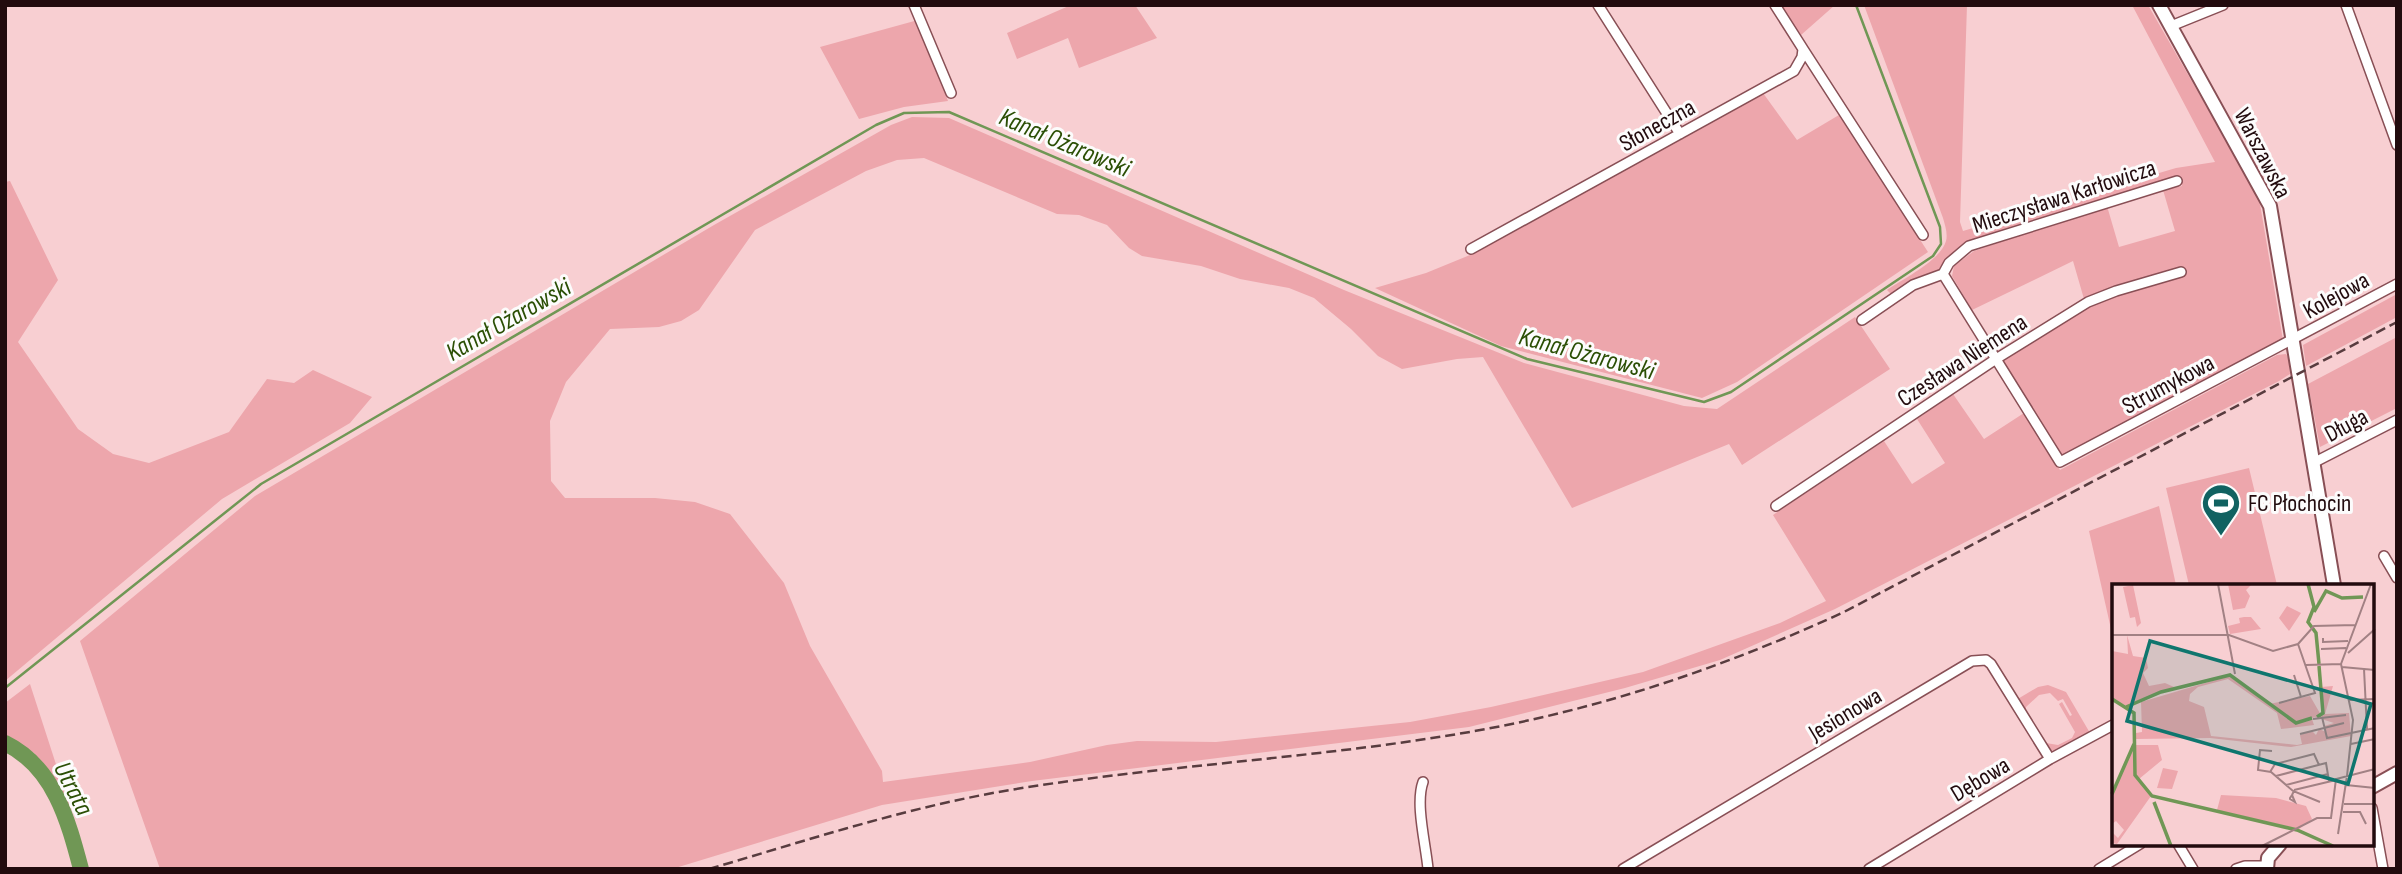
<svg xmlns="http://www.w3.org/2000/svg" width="2402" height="874" viewBox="0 0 2402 874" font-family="'Sofia Sans Condensed',sans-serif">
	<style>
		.green { fill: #eda6ac }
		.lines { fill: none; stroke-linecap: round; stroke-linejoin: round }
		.stream { stroke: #709755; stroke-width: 2.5 }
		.river { stroke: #709755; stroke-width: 16 }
		.street-casing { stroke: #884f55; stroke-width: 12 }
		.secondary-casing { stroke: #884f55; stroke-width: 16 }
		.street { stroke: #fff; stroke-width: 9 }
		.secondary { stroke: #fff; stroke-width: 12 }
		.rail { stroke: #583c3f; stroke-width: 2.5; stroke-dasharray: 10 5; stroke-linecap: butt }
		.labels { text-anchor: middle; stroke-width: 6; stroke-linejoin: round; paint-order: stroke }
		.street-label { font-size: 24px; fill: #220b0e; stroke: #fcfcfc }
		.poi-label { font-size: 24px; fill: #220b0e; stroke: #fcfcfc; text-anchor: start }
		.water-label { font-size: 26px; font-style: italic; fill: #2b4f05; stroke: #fcfcfc }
		.inset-river { fill: none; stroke: #709755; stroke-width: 3.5 }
		.inset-road { fill: none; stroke: #a28184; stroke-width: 2 }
		.view { fill: #0f766e; fill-opacity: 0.15; stroke: #0f766e; stroke-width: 3.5 }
		.inset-edge { fill: none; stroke: #220b0e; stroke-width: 3.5 }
	</style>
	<rect width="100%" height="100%" fill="#f8cfd2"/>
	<path class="green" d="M1071,5H1135L1157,38L1079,68L1068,38L1017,59L1007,33Z
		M1781,5H1835L1801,35Z
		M1864,5H1967L1960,222L1963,231L2176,168L2215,162L2132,5H2148L2259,198L2283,340L2063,456L2057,454L1997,352L2084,299L2073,261L1972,310L1952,276L1954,266L1974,251L2107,206L2119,247L2175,231L2163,190L2182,186L2180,178L1966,246L1942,269L1923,276L1892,295L1887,290C1903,279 1941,260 1946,241C1948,234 1945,225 1943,218Z
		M918,20L948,101L904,107L859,119L820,47Z
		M1763,93L1797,140L1839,115L1928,252L1737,382L1702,398L1501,346L1375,288L1426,273L1470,255Z
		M912,117L949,118L1344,290L1524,363L1684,406L1717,409L1855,317L1890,369L1742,465L1729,444L1572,508L1483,357L1457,359L1402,369L1378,356L1351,329L1314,298L1289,288L1240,279L1201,266L1142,256L1129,248L1107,225L1079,215L1057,214L924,158L897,160L866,171L755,230L699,310L681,321L659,327L610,329L566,382L550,421L551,481L565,498H655L695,502L730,514L784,583L810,646L882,771L883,782L1030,762L1107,745L1137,741L1216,742L1410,722L1491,707L1643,672L1780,623L1826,601L1773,515L1884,441L1912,484L1945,463L1917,419L1953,394L1984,439L2024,413L2060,470L2277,355L2286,354L2289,359L2290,374L2279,381L1835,609L1720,660L1625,688L1469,727L1032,781L882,805L672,869H160L80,641L255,496L714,225L891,125Z
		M10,181L58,280L18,342L78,429L113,454L149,463L229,432L267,379L294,383L313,370L372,397L350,423L222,499L5,681V182Z
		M2397,294V317L2306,366L2303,345Z
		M2397,337V408L2320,447L2308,384Z
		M2249,468L2277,585H2189L2166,488Z
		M2159,506L2176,585H2113V638L2089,531Z
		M30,684L75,823L57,787L34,753L5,736V703Z
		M2048,685L2066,692L2090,733L2055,751L2049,750L2026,717L2029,716L2046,743L2058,745L2072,738L2075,732L2059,704L2062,702L2070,716L2072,715L2063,699L2058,701L2050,693L2039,695L2026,707V714L2016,700L2038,687Z"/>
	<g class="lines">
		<path class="stream" d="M5,688L261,484L876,125L904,113L949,112L1527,359L1704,402L1731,392L1933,256L1941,244L1940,227L1856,5"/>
		<path class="river" d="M5,743C54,767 68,820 81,869"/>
		<g class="street-casing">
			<path id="street" d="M914,5L951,93
				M1598,5L1680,134
				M2346,5L2397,145
				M2171,26L2223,5
				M1803,49L1923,235
				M1471,249L1794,71L1802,57L1803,49L1775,5
				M1943,274L2060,462L2397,284
				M1862,320L1913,285L1943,274L1949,263L1969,246L2177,181
				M2313,463L2397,420
				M1776,506L1996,359L2088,302L2116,291L2181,272
				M2384,556L2397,578
				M1423,782C1415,804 1426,845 1428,869
				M2372,808L2383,869
				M2178,844L2193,869
				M1623,869L1972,661L1986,660L1991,664L2050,759
				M1869,869L2050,759L2113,725
				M2099,869L2140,844
				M2236,869L2245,866H2267"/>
		</g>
		<g class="secondary-casing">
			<path id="secondary" d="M2159,5L2270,206L2334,585
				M2372,787L2397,773
				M2267,869L2268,858L2280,844"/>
		</g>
		<use href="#street" class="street"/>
		<use href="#secondary" class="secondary"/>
		<path class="rail" d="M709,869C808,840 908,807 1010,790C1168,764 1329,758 1486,729C1610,706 1728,665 1842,613L2397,322"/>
	</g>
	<defs>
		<g id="stadium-pin" transform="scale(2.0125)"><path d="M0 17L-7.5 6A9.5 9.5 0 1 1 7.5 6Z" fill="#116261" stroke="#fcfcfc"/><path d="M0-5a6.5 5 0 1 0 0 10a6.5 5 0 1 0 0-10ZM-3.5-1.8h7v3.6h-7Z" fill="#fff"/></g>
	</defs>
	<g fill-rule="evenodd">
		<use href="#stadium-pin" x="2221" y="503"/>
	</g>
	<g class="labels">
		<g class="street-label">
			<text transform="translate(1657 125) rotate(-29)" y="8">Słoneczna</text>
			<text transform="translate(2263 153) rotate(63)" y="8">Warszawska</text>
			<text transform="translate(2064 196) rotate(-18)" y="8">Mieczysława Karłowicza</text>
			<text transform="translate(2336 295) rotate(-29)" y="8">Kolejowa</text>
			<text transform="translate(1962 360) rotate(-33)" y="8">Czesława Niemena</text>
			<text transform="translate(2168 384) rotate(-28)" y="8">Strumykowa</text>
			<text transform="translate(2346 425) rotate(-28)" y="8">Długa</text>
			<text transform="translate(1845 714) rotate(-31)" y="8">Jesionowa</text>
			<text transform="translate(1980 779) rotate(-31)" y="8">Dębowa</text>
		</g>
		<g class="poi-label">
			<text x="2248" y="511">FC Płochocin</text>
		</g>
		<g class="water-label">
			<text transform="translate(1065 142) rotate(23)" y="9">Kanał Ożarowski</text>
			<text transform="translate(508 319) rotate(-30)" y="9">Kanał Ożarowski</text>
			<text transform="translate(1587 353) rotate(15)" y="9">Kanał Ożarowski</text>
			<text transform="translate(74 788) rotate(63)" y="9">Utrata</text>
		</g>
	</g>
	<g transform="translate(2112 584)">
		<rect width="262" height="262" fill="#f8cfd2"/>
		<path d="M116,0H140L134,6L138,12L133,24L121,26ZM21,1L29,39L25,43L23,33L18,34L11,3ZM175,22L189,29L177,47L167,34ZM132,33H139L149,45L118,50L116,42L128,39L127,34ZM15,51L21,72L34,74L36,84L31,89L37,102L53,99L62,103L15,122L0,115V67L16,70ZM117,92L161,124L157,120L198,112L209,131V103L221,102L213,130L237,129L239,152L179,163L98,154L24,155V149L30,148L29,118ZM116,95L165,129L169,145L202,141L200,135L190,138L203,133L222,139L212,142L214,148L207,145L204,151L200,147L188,151L190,160L185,161L99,152L92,123L77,117L78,110L86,103ZM22,161H46L50,176L27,195L39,212L5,260L0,259V248L6,254L12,246L4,237L0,240V212ZM51,184L66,187L60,205L45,204ZM109,211L164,214L194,222L200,235L187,245L105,226Z" fill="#eda6ac" fill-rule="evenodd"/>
		<path class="inset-river" d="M196,0L202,23L196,38L204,49L207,80M202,28L214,7L230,14L251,13M0,115L22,129L23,191L40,212L185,246L221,262M14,123L49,108L118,91L184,139L200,134M205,133L211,129L207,82M0,210L22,160M42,218L59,262"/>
		<path class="inset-road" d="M106,0L123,90M0,51H117L161,67L186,60L202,42L243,41M211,54V58L236,57M209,65L234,64M236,69L263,45M194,81L229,80M230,83L263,86M252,85L255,145M182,91L189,113M237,116L263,115M167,119L203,109L186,60M210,133L215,154L263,144M201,135L234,131M188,150L232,139M239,160L263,155M160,167L148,166L146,186L159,188L181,207L208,218M158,188L163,180L202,170L207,181M164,192L214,179L217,197M235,192L241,136L229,80L259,0M174,201L216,190M234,201L263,204M182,206L224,196M180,211L183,218L178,215V214L180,211L182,207M232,220H263M231,228H248L254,240M226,250L235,192M150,262L205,234H219L224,195L263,185"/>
		<path class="view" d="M38,57L259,120L236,200L15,137Z"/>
		<rect width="262" height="262" class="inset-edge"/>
	</g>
	<rect width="2402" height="874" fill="none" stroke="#220b0e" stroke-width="14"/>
</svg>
